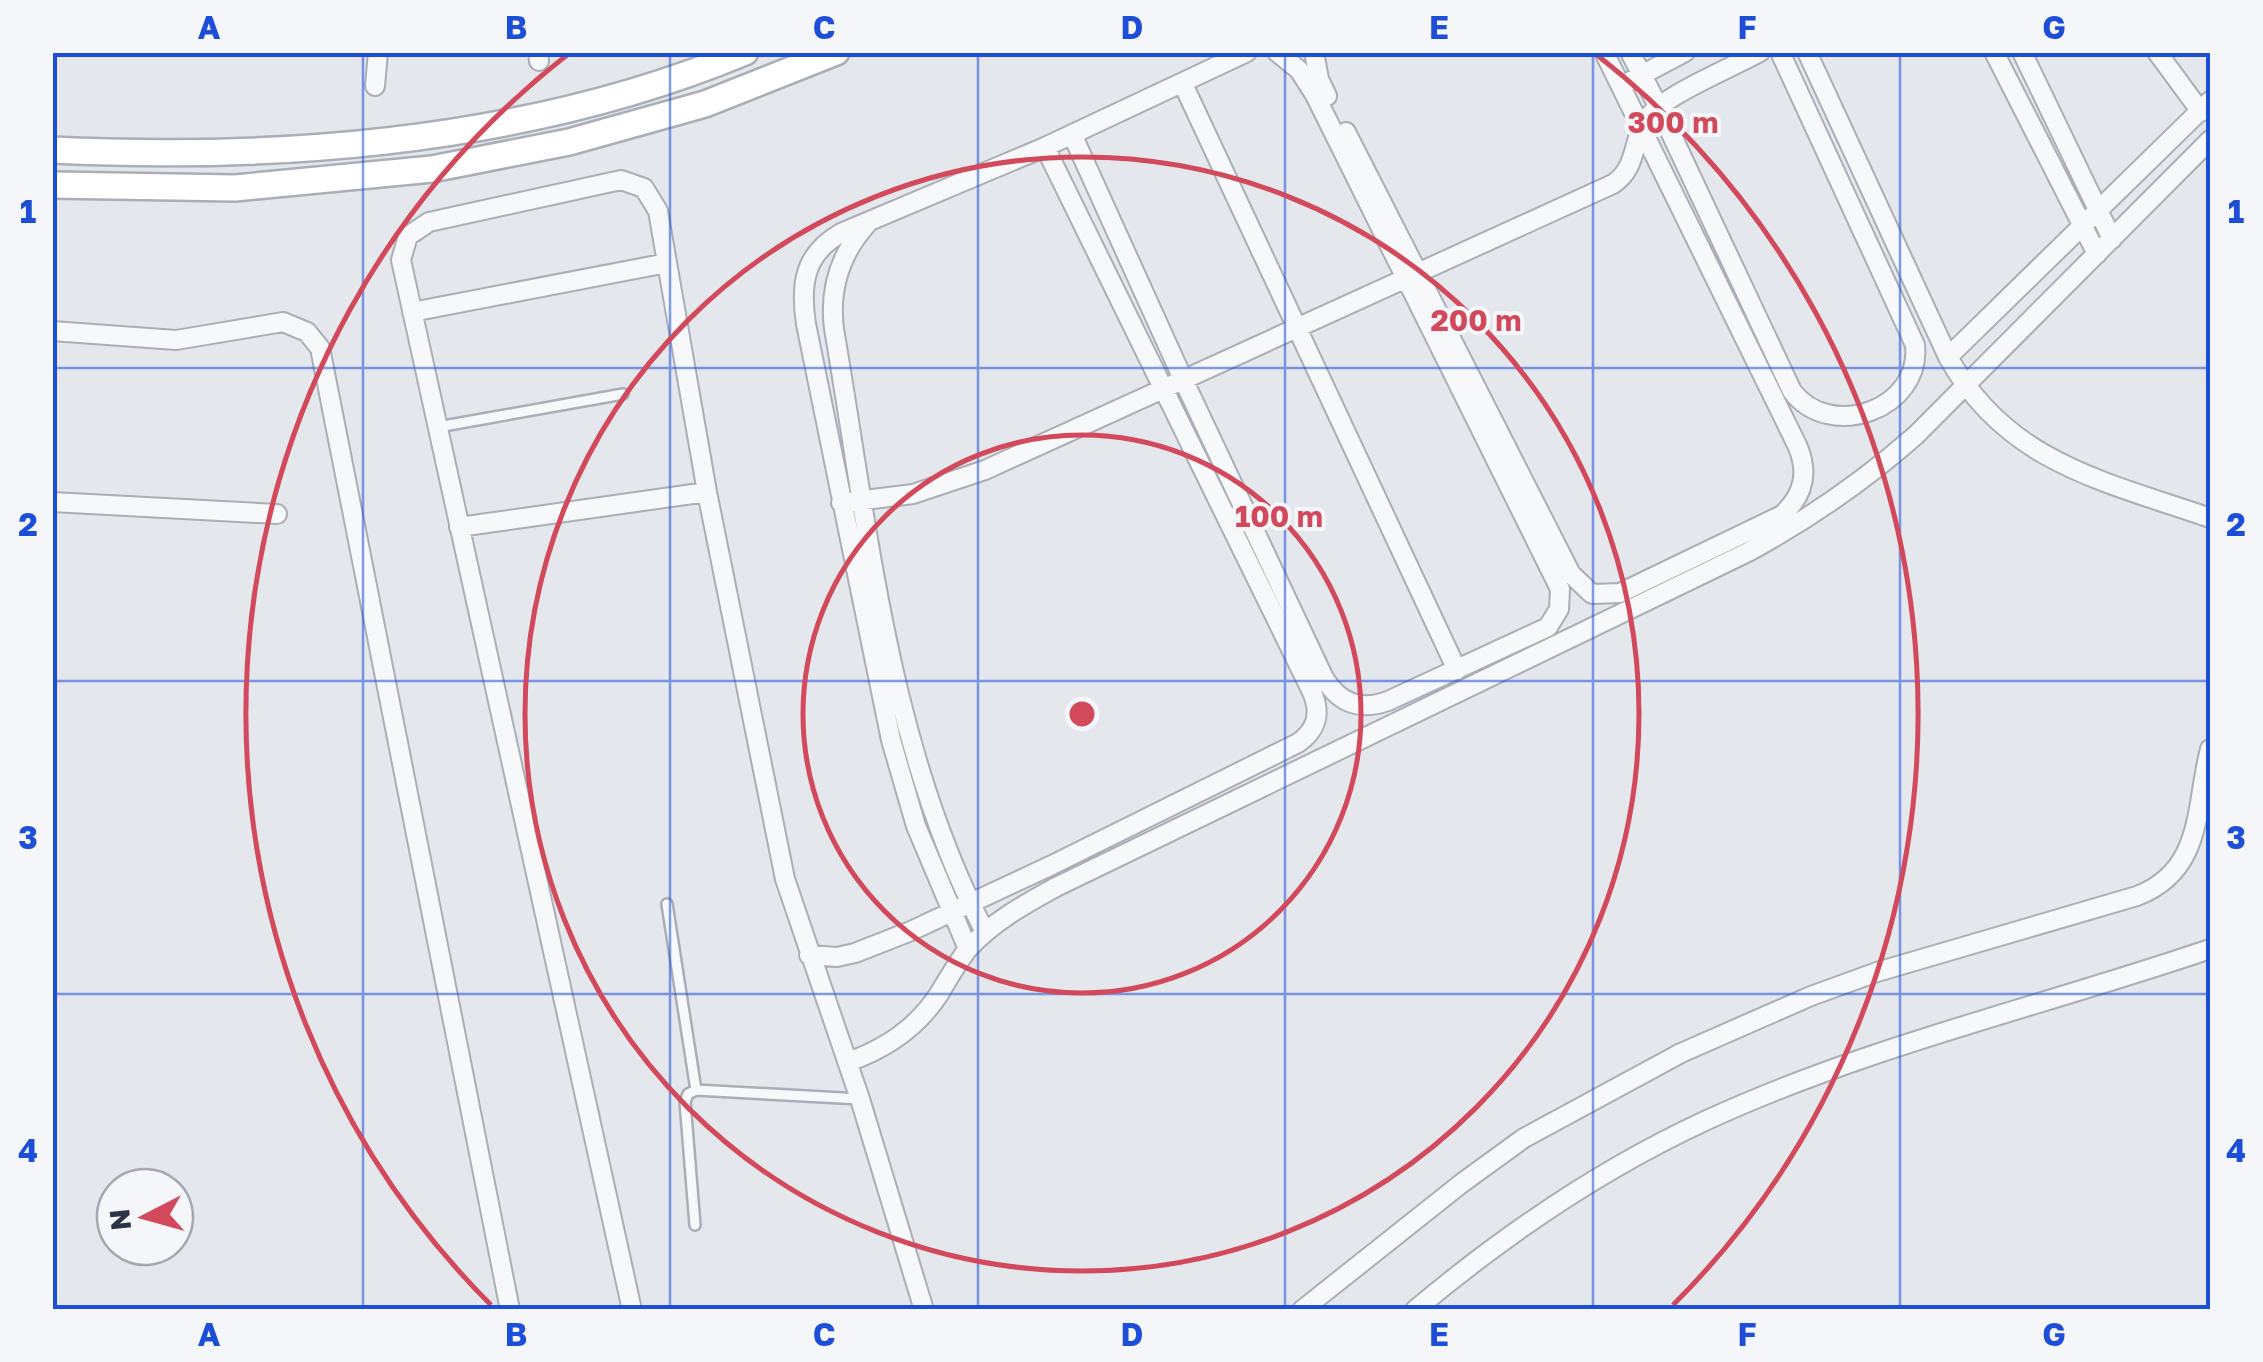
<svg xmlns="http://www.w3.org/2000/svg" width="2263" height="1362" viewBox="0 0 2263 1362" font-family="'Golos Text',sans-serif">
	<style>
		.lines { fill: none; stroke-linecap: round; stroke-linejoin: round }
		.lane-casing { stroke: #a9aeb7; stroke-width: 14 }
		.street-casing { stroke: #a9aeb7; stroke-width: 22 }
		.secondary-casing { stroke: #a9aeb7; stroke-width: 30 }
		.lane { stroke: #f7f8fa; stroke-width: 9 }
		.street { stroke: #f7f8fa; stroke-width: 18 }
		.secondary { stroke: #fff; stroke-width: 25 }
		.grid { fill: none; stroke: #1d4ed8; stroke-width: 2.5; stroke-opacity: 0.55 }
		.ring { fill: none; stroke: #d1495b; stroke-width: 5 }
		.centre { fill: #d1495b; stroke: #f4f6f9; stroke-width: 5 }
		.ring-label { font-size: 30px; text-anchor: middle; font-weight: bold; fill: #d1495b; stroke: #f4f6f9; stroke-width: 8; stroke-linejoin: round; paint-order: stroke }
		.neatline { fill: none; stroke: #1d4ed8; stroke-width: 4 }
		.grid-label { font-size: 32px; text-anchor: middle; font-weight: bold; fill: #1d4ed8 }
	</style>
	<rect width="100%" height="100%" fill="#e4e7ec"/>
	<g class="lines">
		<g class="lane-casing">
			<path id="lane" d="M438,427L623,394
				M667,904L696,1090
				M695,1225L685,1102L688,1094L696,1090L860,1099"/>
		</g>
		<g class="street-casing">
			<path id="street" d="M538,52L539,61
				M1314,52L1319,79L1327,96
				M1630,52L1658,106L1792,391C1830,442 1922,409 1915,345L1780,52
				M1807,52L1948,357C2007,463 2104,481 2210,518
				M1994,52L2097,254
				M2022,52L2112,239
				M2157,52L2201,112
				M1632,80L1685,52
				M1183,84L1457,670
				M375,86L378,52
				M1346,132L1571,574L1592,594L1620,593L1782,515C1804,495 1809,472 1797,445L1604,52
				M1072,134L1183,379L1324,678C1339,703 1360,711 1388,701L1548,627L1559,609L1560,589L1315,95L1299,70L1277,52
				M867,224C840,254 829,289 834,329C869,532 888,746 985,932
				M412,312L667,263
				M52,331L176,340L283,322L307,332L320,348L510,1310
				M1948,357L2210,101
				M52,502L277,514
				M841,503L913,494L985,470L1613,184C1639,167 1631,138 1649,116C1665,95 1733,67 1760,52
				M459,527L707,492
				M968,949L916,826L891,740L806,324C800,284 804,254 841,233L1045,147L1247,52
				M809,955L837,957L855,953L911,931L1052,865L1298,743C1317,730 1321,713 1312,692L1045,147
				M848,1062C885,1049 917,1028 939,994C948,979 957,963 968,949C992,922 1025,904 1056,887L1748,552C1809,519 1864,481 1916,435L2210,140
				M632,1310L401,260L408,236L429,222L621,180L644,188L658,211L707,492L785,879L860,1099L924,1310
				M1302,1310L1462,1183L1524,1138L1681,1053L1811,996L1877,972L2137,896C2204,870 2195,807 2210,749
				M1415,1310C1503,1236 1603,1168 1707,1120C1868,1046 2043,1006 2210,949"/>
		</g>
		<g class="secondary-casing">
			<path id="secondary" d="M52,150C284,161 529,142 745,52
				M52,185L235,188L432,169L569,142L705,104L836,52"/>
		</g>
		<use href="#lane" class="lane"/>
		<use href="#street" class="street"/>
		<use href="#secondary" class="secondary"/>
	</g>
	<path class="grid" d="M363,52V1310M670,52V1310M978,52V1310M1285,52V1310M1593,52V1310M1900,52V1310M52,368H2210M52,681H2210M52,994H2210"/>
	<g class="ring">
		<circle cx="1082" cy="714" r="279"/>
		<circle cx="1082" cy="714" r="557"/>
		<path d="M491 1305A836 836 0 0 1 567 55M1597 55A836 836 0 0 1 1673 1305"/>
	</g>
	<circle cx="1082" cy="714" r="15" class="centre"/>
	<g class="ring-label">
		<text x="1673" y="133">300 m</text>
		<text x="1476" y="331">200 m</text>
		<text x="1279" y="527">100 m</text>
	</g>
	<rect width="2263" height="1362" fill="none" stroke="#f4f6f9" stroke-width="110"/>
	<g transform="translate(145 1217) rotate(264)"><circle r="48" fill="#f4f6f9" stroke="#a4a8b1" stroke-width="2.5"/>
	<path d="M0-8L18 38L0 25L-18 38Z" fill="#d1495b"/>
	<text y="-15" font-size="28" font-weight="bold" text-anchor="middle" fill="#2b3445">N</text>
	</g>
	<rect x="55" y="55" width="2153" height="1252" class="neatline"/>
	<g class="grid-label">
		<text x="209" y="39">A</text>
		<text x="516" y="39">B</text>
		<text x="824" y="39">C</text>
		<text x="1132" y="39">D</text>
		<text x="1439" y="39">E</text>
		<text x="1747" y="39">F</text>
		<text x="2054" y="39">G</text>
		<text x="28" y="223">1</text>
		<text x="2236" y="223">1</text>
		<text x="28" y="536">2</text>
		<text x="2236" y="536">2</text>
		<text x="28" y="849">3</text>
		<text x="2236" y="849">3</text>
		<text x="28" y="1162">4</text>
		<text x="2236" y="1162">4</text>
		<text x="209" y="1346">A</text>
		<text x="516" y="1346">B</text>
		<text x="824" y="1346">C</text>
		<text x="1132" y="1346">D</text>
		<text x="1439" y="1346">E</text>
		<text x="1747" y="1346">F</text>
		<text x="2054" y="1346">G</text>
	</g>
</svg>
